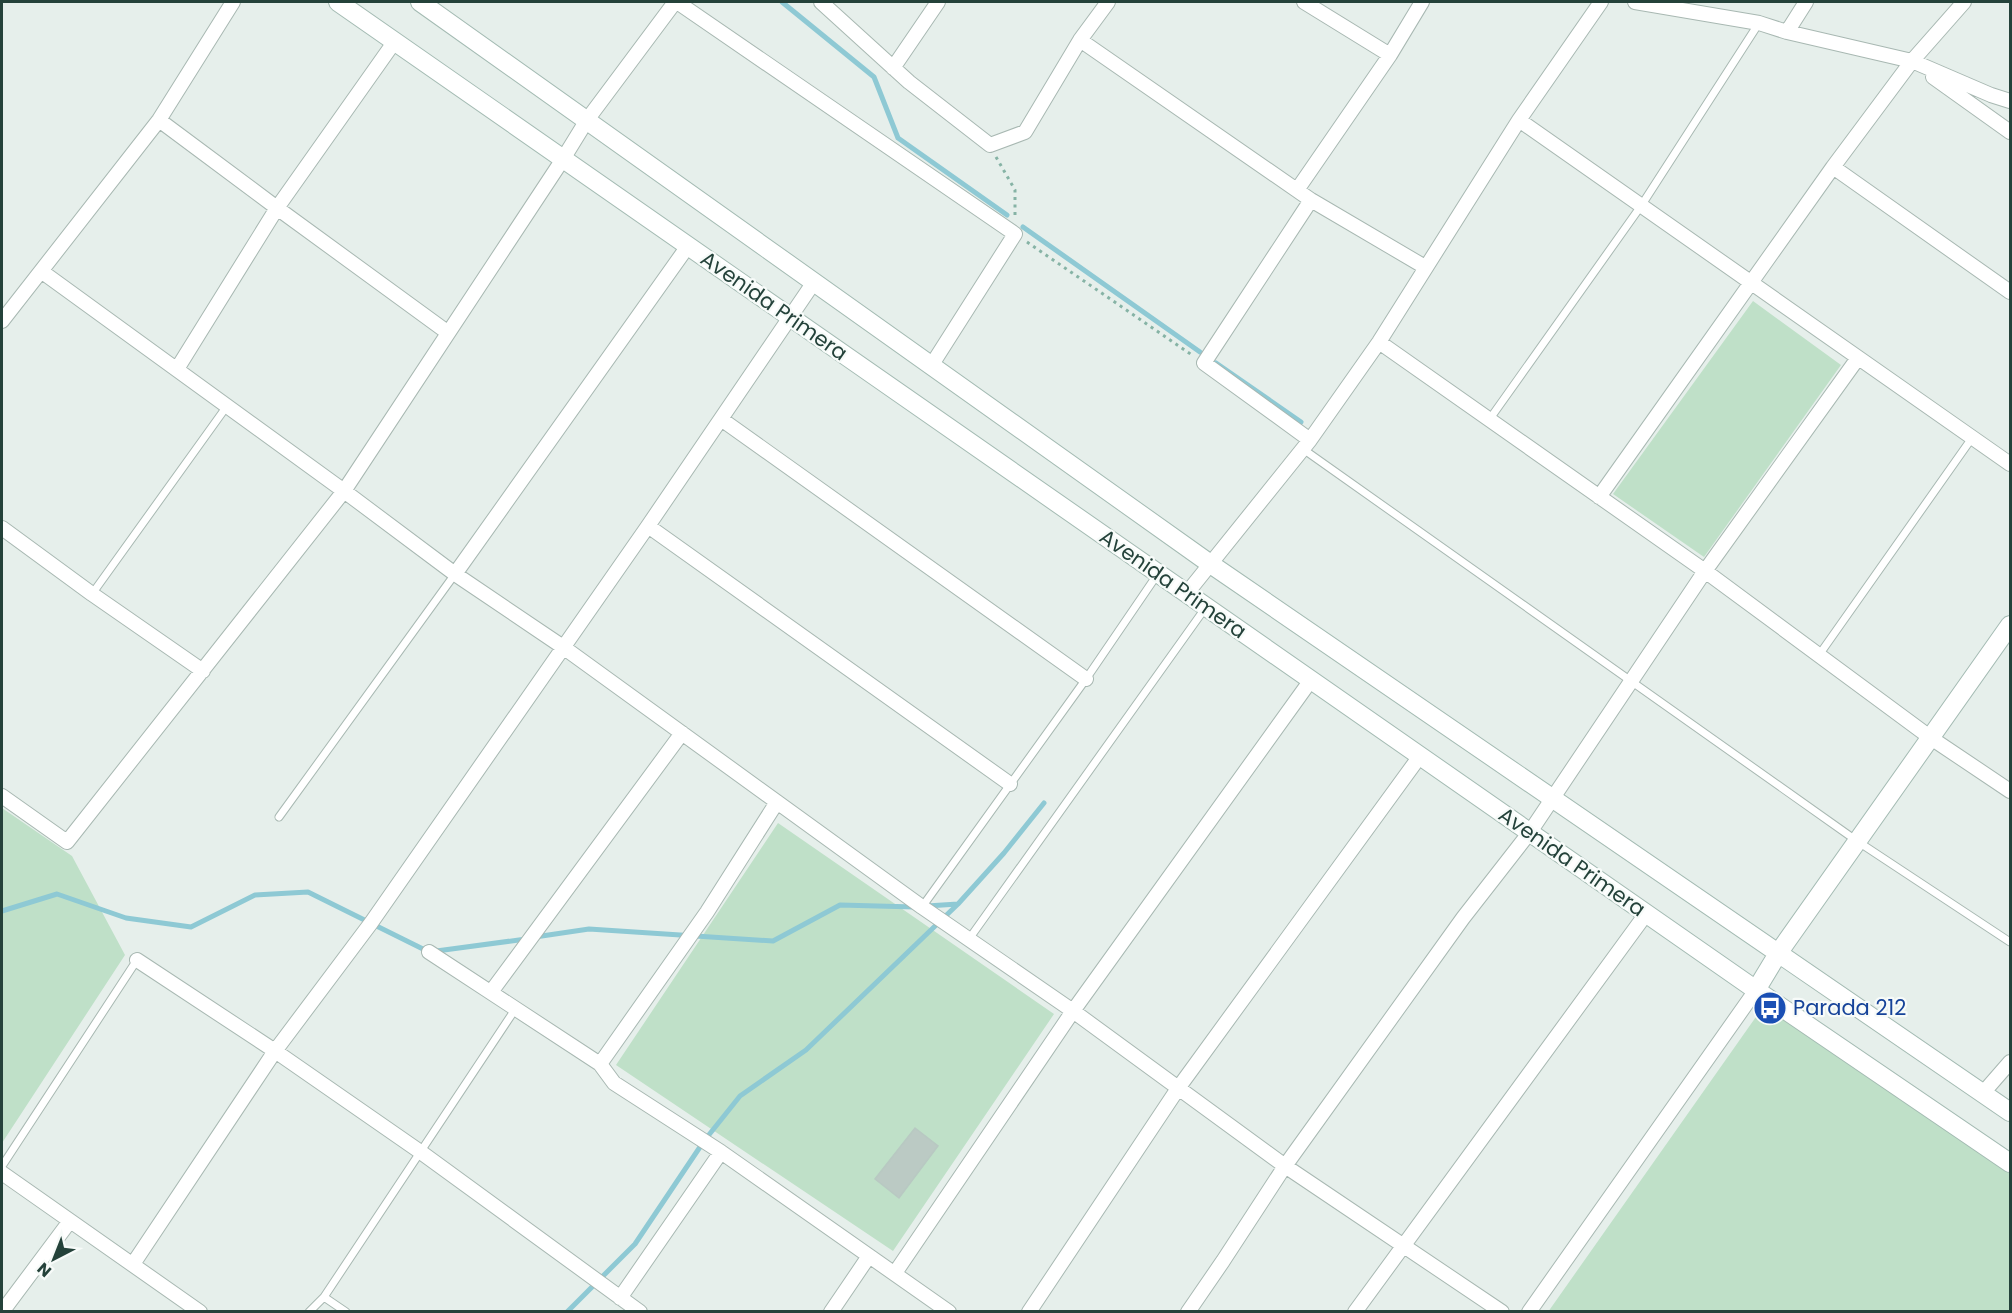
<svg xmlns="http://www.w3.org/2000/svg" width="2012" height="1313" viewBox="0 0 2012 1313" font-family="Poppins,sans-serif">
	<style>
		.green { fill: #bfe0c8 }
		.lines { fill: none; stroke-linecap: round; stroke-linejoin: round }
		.stream { stroke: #8ec9d4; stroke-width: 5 }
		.building { fill: #bbcac4; stroke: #b8c9c2; stroke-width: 1.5 }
		.lane-casing { stroke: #a8b8b2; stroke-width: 9 }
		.street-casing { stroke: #a8b8b2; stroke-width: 16 }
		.secondary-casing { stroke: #a4bbb3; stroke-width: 20 }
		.path { stroke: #86b3a5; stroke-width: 3; stroke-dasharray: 3 4.5; stroke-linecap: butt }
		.lane { stroke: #fff; stroke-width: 7 }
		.street { stroke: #fff; stroke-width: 14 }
		.secondary { stroke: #fff; stroke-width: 18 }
		.labels { text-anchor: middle; stroke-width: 4.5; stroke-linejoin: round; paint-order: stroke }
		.street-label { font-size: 21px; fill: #24423a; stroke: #f7fbf9 }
		.transit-label { font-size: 21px; fill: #164399; stroke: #f7fbf9; text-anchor: start }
	</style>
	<rect width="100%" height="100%" fill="#e6efeb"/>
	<path class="green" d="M1753,301L1841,365L1704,557L1613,494Z
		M2,808L72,856L125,955L2,1143Z
		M778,823L1054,1014L893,1251L616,1065Z
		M1776,1011L1940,1119L2010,1174V1311L1548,1312L1758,1014Z"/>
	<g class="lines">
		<path class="stream" d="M782,2L874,77L898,138L1007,215
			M1023,227L1200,352
			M1216,363L1301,422
			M927,906L958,904L1004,853L1044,803
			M2,911L57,894L126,918L191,927L255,895L308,892L429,952L526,939
			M535,937L589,929L773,941L840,905L915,907
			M567,1312L635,1244L704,1141L740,1096L806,1050L958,904"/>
	</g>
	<path class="building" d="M915,1128L938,1146L899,1198L875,1179Z"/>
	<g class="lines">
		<g class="lane-casing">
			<path id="lane" d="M1489,420L1641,206L1759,23
				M1303,449L1857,841L2010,942
				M92,594L227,406
				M1819,655L1972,438
				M279,817L455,574
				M922,907L1086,679L1157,575
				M969,939L1206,607
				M2,1166L137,960
				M324,1297L346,1312
				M309,1312L324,1297L516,1008"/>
		</g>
		<g class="street-casing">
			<path id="street" d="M677,2L1015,234L931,366
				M821,2L909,82L990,145L1025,132L1080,40L1108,2
				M1304,2L1390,55
				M1635,2L1759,23L1787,32L1912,61L1991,95L2010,101
				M1787,32L1806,2
				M1080,40L1311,200L1425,267
				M893,68L938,2
				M1933,77L2010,132
				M159,120L277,208L447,332
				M1519,120L2010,464
				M1833,167L2010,292
				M1297,190L1390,55L1422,2
				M41,271L344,491L455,574L563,647L922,907L1073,1011L1285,1166L1502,1312
				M2,321L159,120L233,2
				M1379,342L1705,571L1931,738L2010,791
				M177,369L277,208L395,41
				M721,419L1086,679
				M1310,440L1204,363L1311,200
				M1599,497L1833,167L1912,61L1964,2
				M648,526L1010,784
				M2,528L92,594L203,671
				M455,574L688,246
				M1187,593L1310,440L1379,342L1519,120L1601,2
				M2,796L67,842L344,491L563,159L587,120L675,2
				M429,952L600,1064L614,1083L721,1152L949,1312
				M137,960L275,1051L422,1153L640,1312
				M491,992L682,733
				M600,1064L707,912L777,802
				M1983,1093L2010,1062
				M2,1173L200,1312
				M133,1264L275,1051L371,923L648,526L814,282
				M895,1273L1073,1011L1311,680
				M620,1298L721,1152
				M2,1312L70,1221
				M831,1312L869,1256
				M1029,1312L1179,1087L1420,756
				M1188,1312L1223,1261L1285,1166L1463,918L1530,832L1705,571L1858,358
				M1355,1312L1646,914
				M1529,1312L1756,990"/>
		</g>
		<g class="secondary-casing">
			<path id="secondary" d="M338,2L1756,990L2010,1163
				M420,2L1209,563L2010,1112
				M1756,990L1779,952L2010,625"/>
		</g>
		<path class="path" d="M996,157L1015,190V215
			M1027,242L1192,355"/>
		<use href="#lane" class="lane"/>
		<use href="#street" class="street"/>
		<use href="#secondary" class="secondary"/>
	</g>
	<defs>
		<g id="bus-disc" transform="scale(1.725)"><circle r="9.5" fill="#1a4fb4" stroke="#f7fbf9"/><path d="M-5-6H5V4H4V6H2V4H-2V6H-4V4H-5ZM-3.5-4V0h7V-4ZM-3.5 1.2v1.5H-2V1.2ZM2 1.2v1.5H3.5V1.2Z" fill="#fff"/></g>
	</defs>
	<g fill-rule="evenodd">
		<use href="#bus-disc" x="1770" y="1008"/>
	</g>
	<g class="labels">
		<g class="street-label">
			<text transform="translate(774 306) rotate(35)" y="7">Avenida Primera</text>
			<text transform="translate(1173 584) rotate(35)" y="7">Avenida Primera</text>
			<text transform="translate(1572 862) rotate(35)" y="7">Avenida Primera</text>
		</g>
		<g class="transit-label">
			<text x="1793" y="1015">Parada 212</text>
		</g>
	</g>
	<rect width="2012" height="1313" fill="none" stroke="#24423a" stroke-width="6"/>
	<g transform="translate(54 1259) rotate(222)" stroke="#f7fbf9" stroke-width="4.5" paint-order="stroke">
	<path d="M0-4.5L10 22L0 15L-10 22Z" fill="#24423a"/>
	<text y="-9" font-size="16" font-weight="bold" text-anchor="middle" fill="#24423a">N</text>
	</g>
</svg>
